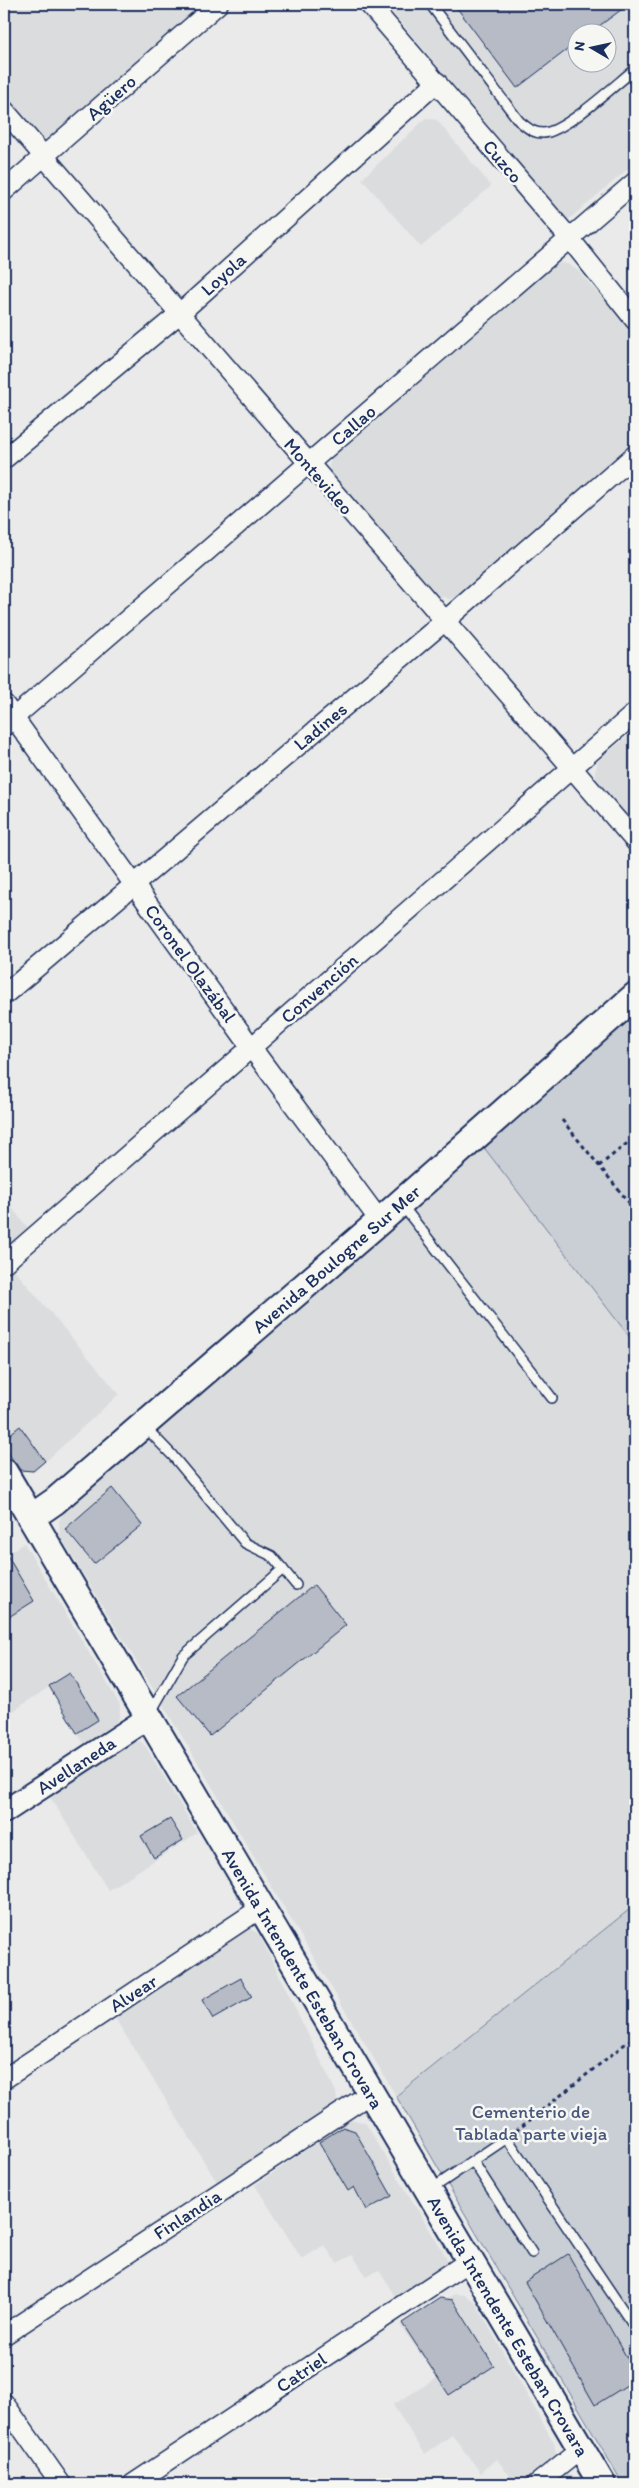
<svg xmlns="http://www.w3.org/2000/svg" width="639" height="2488" viewBox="0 0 639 2488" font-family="Itim,sans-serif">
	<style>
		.built { fill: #dadcde; fill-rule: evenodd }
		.green { fill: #caced5; stroke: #727e9a }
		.building { fill: #b6bbc6; stroke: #1b2f5e }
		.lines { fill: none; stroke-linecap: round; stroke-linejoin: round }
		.service-casing { stroke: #1b2f5e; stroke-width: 12 }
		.minor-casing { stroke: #1b2f5e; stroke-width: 22 }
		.tertiary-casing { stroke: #1b2f5e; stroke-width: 26 }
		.secondary-casing { stroke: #1b2f5e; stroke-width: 30 }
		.path { stroke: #1b2f5e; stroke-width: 3; stroke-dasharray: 4 4; stroke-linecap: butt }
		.service { stroke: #f6f6f2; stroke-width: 9 }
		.minor { stroke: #f6f6f2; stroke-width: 19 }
		.tertiary { stroke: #f6f6f2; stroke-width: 22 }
		.secondary { stroke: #f6f6f2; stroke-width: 26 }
		.labels { text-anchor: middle; stroke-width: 5; stroke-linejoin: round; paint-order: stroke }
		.street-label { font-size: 19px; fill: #1b2f5e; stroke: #f6f6f2 }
		.park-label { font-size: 19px; fill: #47577c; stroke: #f6f6f2 }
	</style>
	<rect width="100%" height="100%" fill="#e9eae9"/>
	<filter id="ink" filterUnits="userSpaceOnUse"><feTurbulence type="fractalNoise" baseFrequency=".02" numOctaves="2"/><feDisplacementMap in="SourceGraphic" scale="10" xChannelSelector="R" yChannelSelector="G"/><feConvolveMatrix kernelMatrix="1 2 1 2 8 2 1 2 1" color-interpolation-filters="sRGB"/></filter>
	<g filter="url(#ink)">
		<path class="built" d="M4,4H208L53,138L46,141L40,139L4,94Z
			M385,4H635V163L568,220ZM576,32H606V62H576Z
			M426,118L437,120L491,186L421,247L362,179Z
			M562,263L570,265L577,270L635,334V442L460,595L449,599L437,595L331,476L329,465L333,456L554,265Z
			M635,730V826L598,783L595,772L598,761Z
			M482,1145L635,1344V1905L396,2096L191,1751L60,1536L59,1521L64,1511L176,1411Z
			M4,1198L28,1228L4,1249Z
			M12,1267L119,1394L34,1472L17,1468L4,1447V1274Z
			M24,1543L120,1705V1714L117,1722L84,1744L49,1687L4,1717V1556Z
			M133,1740L141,1742L146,1747L197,1833L108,1890L49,1795Z
			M244,1929H250L259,1934L336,2092L337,2101L333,2109L217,2182L115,2018Z
			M350,2120L365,2122L447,2259L448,2266L400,2305L379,2270L366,2276L353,2255L337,2263L324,2245L302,2259L255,2185Z
			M455,2294L465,2295L475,2302L554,2443L556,2455L551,2465L526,2484H515L497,2459L481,2473L452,2435L425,2454L393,2405L437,2378L400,2325Z
			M560,2474L570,2475L578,2479L581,2484H547Z"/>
		<path class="green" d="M635,1013V1344L482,1145Z
			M635,1905V2484H623L396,2096Z"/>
		<path class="building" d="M454,4H629L591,32H576V43L517,88Z
			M20,1426L45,1461L33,1471L20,1470L4,1447V1439Z
			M112,1488L142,1525L94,1564L65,1529Z
			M4,1550L34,1601L4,1620Z
			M314,1585L346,1625L210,1736L177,1696Z
			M70,1673L98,1720L77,1733L49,1686Z
			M170,1819L183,1840L154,1858L141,1836Z
			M241,1978L252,1997L213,2019L202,2000Z
			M343,2127L355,2131L392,2196L366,2210L354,2187L348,2191L319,2142Z
			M568,2254L635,2372V2380L595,2405L525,2282Z
			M440,2298L453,2300L494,2366L449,2395L402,2323Z"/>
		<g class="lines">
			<g class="service-casing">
				<path id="service" d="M430,4L519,121C527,127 532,133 543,133C565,132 616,84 635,69
					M402,1205L552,1398
					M144,1426L172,1455L245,1543L272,1556L296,1585
					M151,1712L183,1656L283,1569
					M473,2161L532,2253
					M430,2190L507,2138L635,2328"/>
			</g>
			<g class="minor-casing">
				<path id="minor" d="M369,4L570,239L635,320
					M4,110L635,841
					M4,191L218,4
					M4,459L179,314L437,82
					M4,704L251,1047L380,1221
					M4,726L635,182
					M4,995L446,620L635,455
					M4,1263L635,713
					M4,2079L261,1908
					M4,2335L371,2093
					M4,2403L61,2484
					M133,2484L469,2261
					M537,2484L581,2449"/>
			</g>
			<g class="tertiary-casing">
				<g id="tertiary">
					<path id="s1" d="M4,1812L149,1717"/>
				</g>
			</g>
			<g class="secondary-casing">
				<g id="secondary">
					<path id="s2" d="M4,1472L602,2484"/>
					<path id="s3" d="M32,1517L55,1501L380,1221L635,996"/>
				</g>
			</g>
			<path class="path" d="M562,1120L635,1210
				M599,1166L635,1137
				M516,2131L635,2036
				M628,2296L635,2290"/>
			<use href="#service" class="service"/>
			<use href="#minor" class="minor"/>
			<use href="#tertiary" class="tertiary"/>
			<use href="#secondary" class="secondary"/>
		</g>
	</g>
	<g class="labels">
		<g class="street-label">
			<text transform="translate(111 97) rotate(-41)" y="7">Agüero</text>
			<text transform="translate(503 161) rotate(50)" y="7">Cuzco</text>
			<text transform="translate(223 274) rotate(-42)" y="7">Loyola</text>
			<text transform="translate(353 425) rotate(-41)" y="7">Callao</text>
			<text transform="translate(319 476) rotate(49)" y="7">Montevideo</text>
			<text transform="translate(320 726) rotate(-40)" y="7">Ladines</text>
			<text transform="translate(191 963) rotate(54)" y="7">Coronel Olazábal</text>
			<text transform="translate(319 988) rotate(-41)" y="7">Convención</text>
			<text dy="7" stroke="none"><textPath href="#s3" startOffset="399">Avenida Boulogne Sur Mer</textPath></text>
			<text dy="7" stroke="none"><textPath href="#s1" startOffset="86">Avellaneda</textPath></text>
			<text dy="7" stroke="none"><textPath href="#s2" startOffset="588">Avenida Intendente Esteban Crovara</textPath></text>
			<text transform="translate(133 1993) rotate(-33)" y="7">Alvear</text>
			<text transform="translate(187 2214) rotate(-33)" y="7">Finlandia</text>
			<text dy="7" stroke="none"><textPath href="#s2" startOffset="992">Avenida Intendente Esteban Crovara</textPath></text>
			<text transform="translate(301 2372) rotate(-34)" y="7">Catriel</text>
		</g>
		<g class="park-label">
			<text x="531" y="2118">Cementerio de<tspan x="531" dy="22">Tablada parte vieja</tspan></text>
		</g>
	</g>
	<rect width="639" height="2488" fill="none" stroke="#f6f6f2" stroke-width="20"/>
	<rect x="10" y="10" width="619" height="2468" fill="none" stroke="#1b2f5e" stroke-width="2" filter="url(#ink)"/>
	<g transform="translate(592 48) rotate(279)"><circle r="24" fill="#f6f6f2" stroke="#9ea6b7"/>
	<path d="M0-4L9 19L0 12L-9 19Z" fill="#1b2f5e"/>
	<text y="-8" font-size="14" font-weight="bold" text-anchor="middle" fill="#1b2f5e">N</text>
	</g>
</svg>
